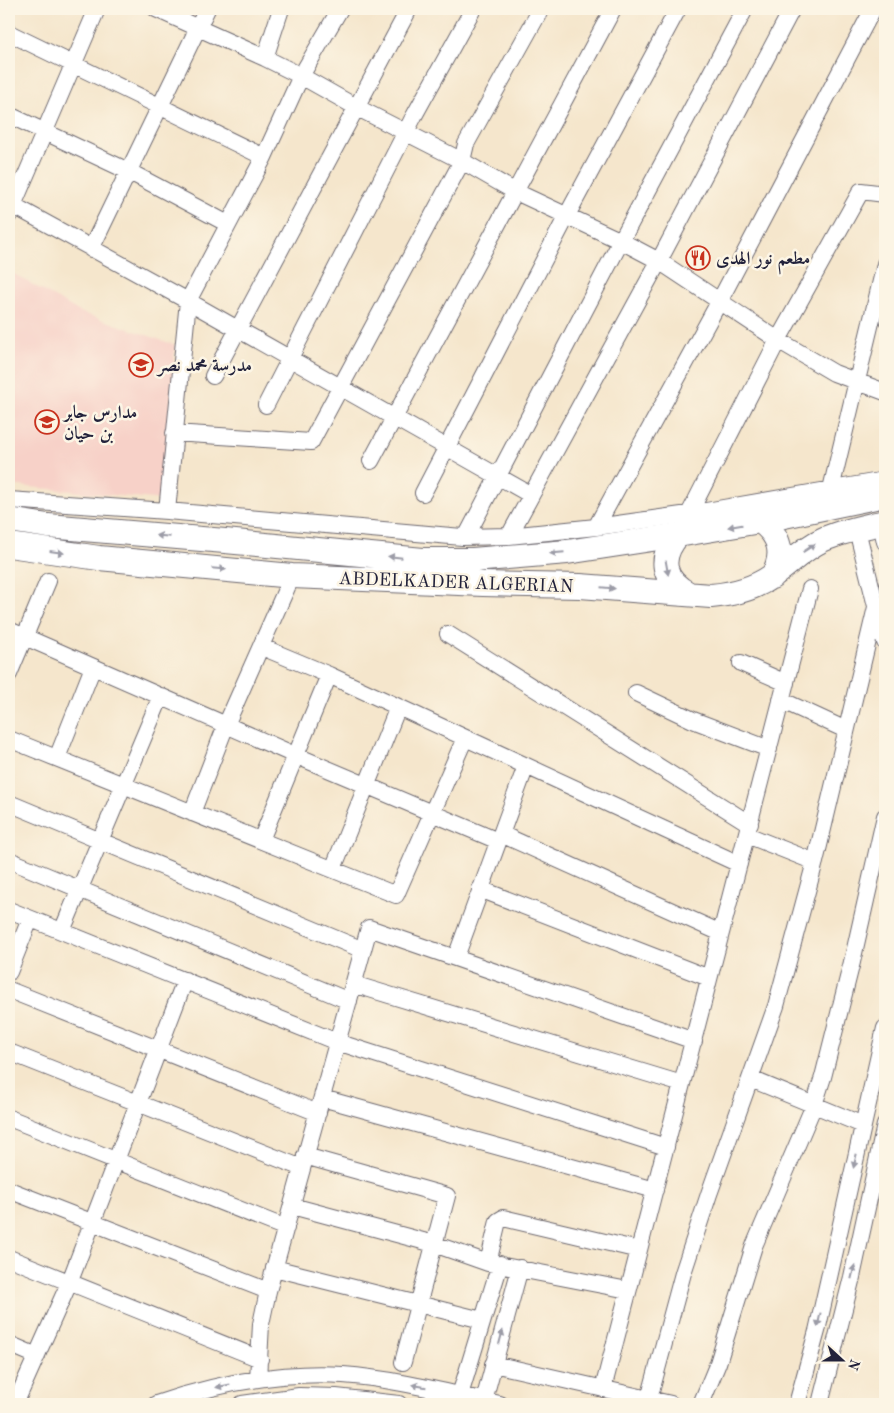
<svg xmlns="http://www.w3.org/2000/svg" width="894" height="1413" viewBox="0 0 894 1413" font-family="'Old Standard TT',Amiri,serif">
	<style>
		.built { fill: #f7d1c8 }
		.lines { fill: none; stroke-linecap: round; stroke-linejoin: round }
		.minor-casing { stroke: #6c676e; stroke-width: 18 }
		.highway-casing { stroke: #6c676e; stroke-width: 26 }
		.minor { stroke: #fff; stroke-width: 16 }
		.highway { stroke: #fff; stroke-width: 24 }
		.oneway { fill: #9c9ca7 }
		.labels { text-anchor: middle; stroke-width: 5; stroke-linejoin: round; paint-order: stroke }
		.poi-label { font-size: 18px; font-weight: bold; fill: #22223b; stroke: #fcf5e5; text-anchor: start }
		.street-label { font-size: 18px; fill: #22223b; stroke: #fcf5e5 }
	</style>
	<rect width="100%" height="100%" fill="#fcf5e5"/>
	<filter id="ink" filterUnits="userSpaceOnUse"><feTurbulence type="fractalNoise" baseFrequency=".02" numOctaves="2"/><feDisplacementMap in="SourceGraphic" scale="10" xChannelSelector="R" yChannelSelector="G"/><feConvolveMatrix kernelMatrix="1 2 1 2 8 2 1 2 1" color-interpolation-filters="sRGB"/></filter>
	<filter id="wash" filterUnits="userSpaceOnUse"><feTurbulence type="fractalNoise" baseFrequency=".0096" numOctaves="4" result="noise"/><feDisplacementMap in="SourceGraphic" scale="20" xChannelSelector="R" yChannelSelector="G"/><feGaussianBlur stdDeviation="1.12" result="paint"/><feColorMatrix in="noise" values="0 0 0 0 0 0 0 0 0 0 0 0 0 0 0 0 0 1.4 0 .05"/><feComposite in="paint" operator="in"/></filter>
	<g filter="url(#wash)">
		<rect width="100%" height="100%" fill="#f5e6cc"/>
		<path class="built" d="M9,271L80,312L175,345L163,500L9,485Z"/>
	</g>
	<g filter="url(#ink)">
		<g class="lines">
			<g class="minor-casing">
				<path id="minor" d="M156,9L265,58L301,76L356,107L462,161L514,191L621,241L659,261L778,340L834,373L885,392
					M9,33L264,157
					M265,58L281,9
					M9,115L128,171L228,224
					M9,203L188,301L531,495
					M9,215L97,9
					M91,249L207,9
					M213,376L409,9
					M266,405L414,116L473,9
					M174,433L311,442L462,161L466,144L541,9
					M371,461L613,9
					M831,489L885,264
					M423,493L572,206L678,9
					M9,500L167,511L188,301L264,157L301,76L340,9
					M167,511L462,537L509,536L659,261L792,9
					M689,514L778,340L861,191L885,194
					M881,523L885,542
					M596,527L719,302L873,9
					M857,530L885,642
					M509,536L596,527L689,514L885,480
					M466,537L621,241L745,9
					M9,630L297,756L498,841
					M448,634L750,824
					M262,647L329,675L739,864
					M741,663L786,683
					M9,674L48,581
					M636,693L693,720L769,749
					M781,700L846,730
					M9,739L396,895L465,738
					M57,758L93,667
					M9,803L363,950
					M192,813L226,725L292,576
					M501,834L721,933
					M747,835L815,862
					M261,840L329,675
					M9,860L349,1001
					M333,869L398,707
					M480,889L709,978
					M9,910L337,1042L666,1147
					M62,931L161,696
					M456,957L526,766
					M9,972L30,919
					M353,984L682,1084
					M9,990L318,1113
					M9,1052L302,1168
					M751,1079L863,1125
					M322,1098L655,1190
					M9,1118L286,1228
					M305,1156L447,1196L403,1362
					M9,1190L268,1291
					M292,1206L434,1244L488,1263L628,1290
					M9,1258L260,1359
					M488,1263L498,1221L503,1218L639,1250
					M274,1268L482,1320
					M9,1344L37,1356
					M493,1364L671,1404
					M258,1379L261,1324L268,1291L369,928L694,1041
					M603,1389L810,589
					M460,1395L500,1264
					M649,1399L683,1273L709,1194L776,1006L816,858L876,607
					M15,1404L70,1281L185,980
					M156,1404C216,1384 280,1371 343,1375C397,1379 448,1393 500,1404
					M242,1404L299,1396L336,1397L399,1404
					M483,1404L520,1268
					M701,1404L718,1363L754,1246L814,1105L823,1077L852,962L885,816
					M797,1404L817,1331L885,1028
					M820,1404L852,1277L885,1125"/>
			</g>
			<g class="highway-casing">
				<path id="highway" d="M9,520L48,526L225,541L423,560H473L567,552L678,535L760,521L885,495
					M760,521C781,536 785,555 772,577
					M678,535C658,558 662,580 689,594
					M9,545L99,558L292,576L483,584L580,586L711,596C733,594 754,589 772,576C789,564 803,549 822,540C841,531 865,527 885,522"/>
			</g>
			<use href="#minor" class="minor"/>
			<use href="#highway" class="highway"/>
		</g>
		<defs><path id="oneway-solid" d="M-6-.8H1V-3.2L6.5 0L1 3.2V.8H-6Z" transform="scale(1.25)"/></defs>
		<g class="oneway">
			<use href="#oneway-solid" transform="translate(735 526) rotate(171)"/>
			<use href="#oneway-solid" transform="translate(163 536) rotate(-175)"/>
			<use href="#oneway-solid" transform="translate(809 548) rotate(-33)"/>
			<use href="#oneway-solid" transform="translate(57 552) rotate(8)"/>
			<use href="#oneway-solid" transform="translate(557 553) rotate(175)"/>
			<use href="#oneway-solid" transform="translate(395 557) rotate(-174)"/>
			<use href="#oneway-solid" transform="translate(667 568) rotate(80)"/>
			<use href="#oneway-solid" transform="translate(219 569) rotate(5)"/>
			<use href="#oneway-solid" transform="translate(608 588) rotate(5)"/>
			<use href="#oneway-solid" transform="translate(855 1161) rotate(103)"/>
			<use href="#oneway-solid" transform="translate(853 1272) rotate(-77)"/>
			<use href="#oneway-solid" transform="translate(819 1320) rotate(102)"/>
			<use href="#oneway-solid" transform="translate(501 1337) rotate(-75)"/>
			<use href="#oneway-solid" transform="translate(223 1386) rotate(168)"/>
			<use href="#oneway-solid" transform="translate(419 1386) rotate(-170)"/>
		</g>
	</g>
	<defs>
		<g id="restaurant-ring" transform="scale(1.25)"><circle r="9.5" fill="#fcf5e5" stroke="#c8321e" stroke-width="1.5"/><path d="M-5-6h1v4h1v-4h1v4h1v-4h1v5L-1.5 .5V6h-2V.5L-5-1ZM5-6V6H3V1.5H1.5Q1.5-4 5-6Z" fill="#c8321e"/></g>
		<g id="school-ring" transform="scale(1.25)"><circle r="9.5" fill="#fcf5e5" stroke="#c8321e" stroke-width="1.5"/><path d="M0-5L7-2L0 1L-7-2ZM-4 1L0 2.5L4 1V4Q0 6-4 4Z" fill="#c8321e"/></g>
	</defs>
	<g fill-rule="evenodd">
		<use href="#restaurant-ring" x="698" y="258"/>
		<use href="#school-ring" x="141" y="365"/>
		<use href="#school-ring" x="47" y="422"/>
	</g>
	<g class="labels">
		<g class="poi-label">
			<text x="716" y="264">مطعم نور الهدى</text>
			<text x="158" y="371">مدرسة محمد نصر</text>
			<text x="64" y="418">مدارس جابر<tspan x="64" dy="21">بن حيان</tspan></text>
		</g>
		<g class="street-label">
			<text transform="translate(456 582) rotate(2)" y="6">ABDELKADER ALGERIAN</text>
		</g>
	</g>
	<rect width="894" height="1413" fill="none" stroke="#fcf5e5" stroke-width="30"/>
	<g transform="translate(842 1360) rotate(111)" stroke="#fcf5e5" stroke-width="4" paint-order="stroke">
	<path d="M0-4L9 19L0 12L-9 19Z" fill="#22223b"/>
	<text y="-8" font-size="14" font-weight="bold" text-anchor="middle" fill="#22223b">N</text>
	</g>
</svg>
